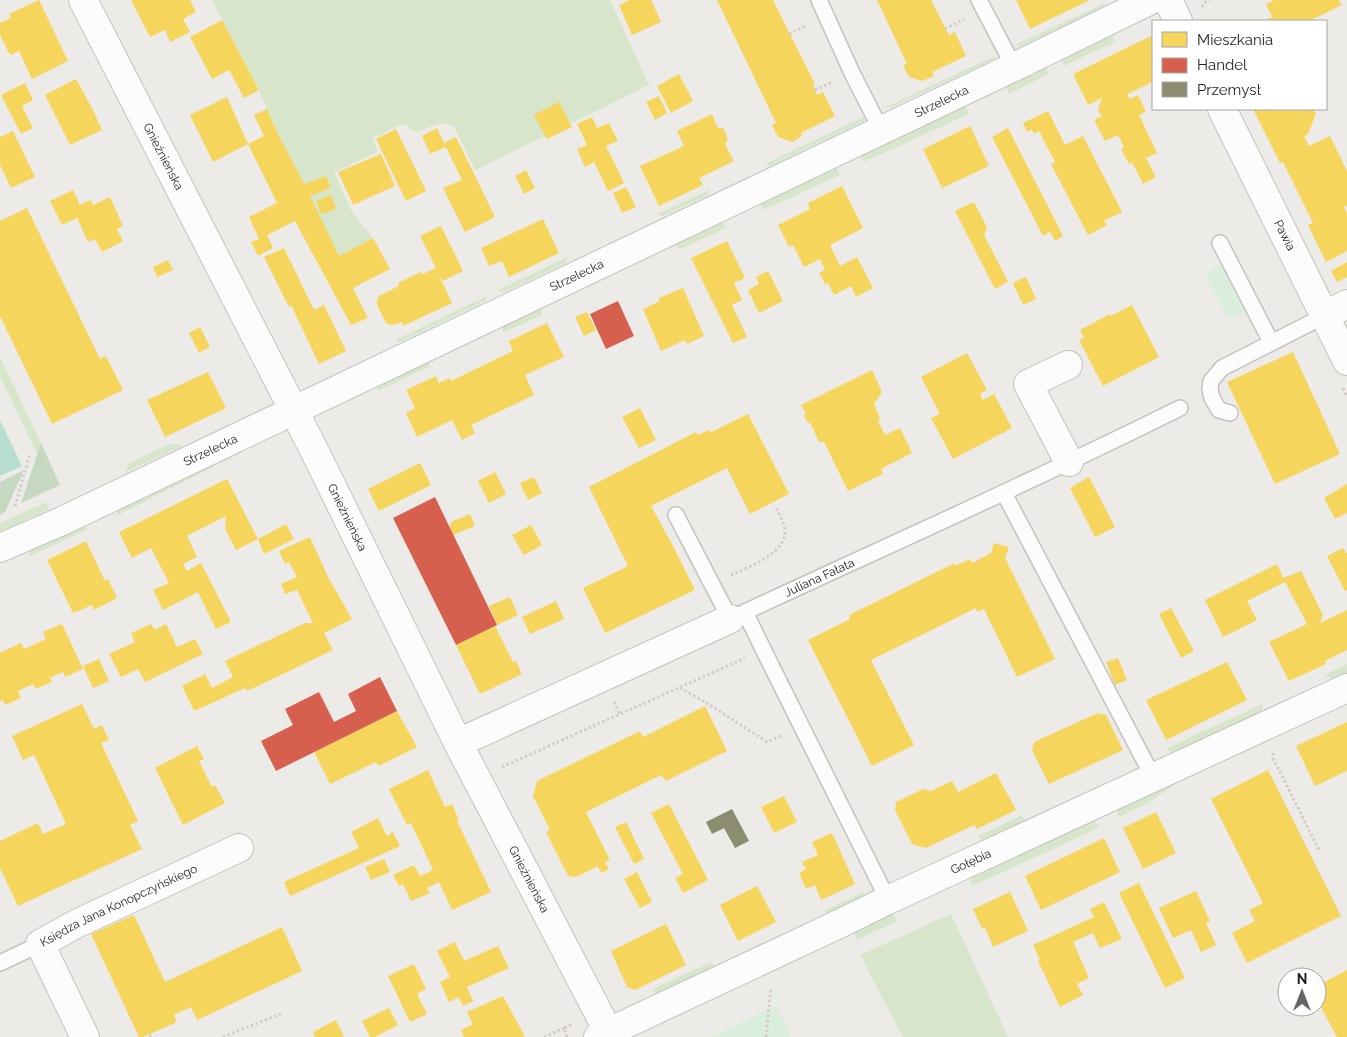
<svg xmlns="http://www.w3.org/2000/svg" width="1347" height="1037" viewBox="0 0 1347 1037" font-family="Raleway,sans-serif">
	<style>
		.grass { fill: #d7e6ca }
		.forest { fill: #c7d8c0 }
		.park { fill: #d9efdb }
		.pitch { fill: #b8ded1 }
		.homes { fill: #f6d55c }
		.shops { fill: #d6604d }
		.industry { fill: #8c8c6e }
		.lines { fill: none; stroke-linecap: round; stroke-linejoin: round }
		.service-casing { stroke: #c2c2c0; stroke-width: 18 }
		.minor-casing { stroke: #c2c2c0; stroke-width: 30 }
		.path { stroke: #d5cbc8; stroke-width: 3; stroke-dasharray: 2.5 2.5; stroke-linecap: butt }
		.service { stroke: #fcfcfc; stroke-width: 15 }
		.minor { stroke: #fcfcfc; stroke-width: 28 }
		.labels { text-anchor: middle; stroke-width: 5; stroke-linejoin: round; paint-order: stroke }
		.street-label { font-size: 12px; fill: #1f1f1f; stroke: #fff }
	</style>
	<rect width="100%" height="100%" fill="#ecebe8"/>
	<path class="grass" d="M212,0H610L649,85L475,170L454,126L441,123L416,132L403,124L372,138L378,152L334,172L352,212L373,238L339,256L276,130L259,90Z
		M1105,3L1103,7L1021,46L1015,45Z
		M1110,32L1115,42L1064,66L1061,60L1064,55Z
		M995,56V59L890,108L886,107Z
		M1040,65L1046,68L1049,74L1009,94L1006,87L1009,81Z
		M960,104L966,106L969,114L864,162L861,154Z
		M865,116L864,121L769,166L765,164Z
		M831,165L836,167L840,175L764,210L761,205L762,199Z
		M711,189L708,195L663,216L657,214Z
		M716,220L723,222L726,228L679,250L675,243Z
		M568,257L566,263L504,292L498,290Z
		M487,296L485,301L400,342L395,340Z
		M539,305L543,315L504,332L500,324Z
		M0,357L41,443L37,454L0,376Z
		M422,360L428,362L430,366L378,391L376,386Z
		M175,444L182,446L126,472V468L130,463L168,445Z
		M242,449L241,452L237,455L116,516L118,509Z
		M45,503H48L49,507L47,510L0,532V523Z
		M77,527H83L88,529L30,556L29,552L32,548Z
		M1347,664V674L1334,680L1324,675Z
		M1262,704L1263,707L1262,715L1177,754L1169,751L1167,748Z
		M1171,783L1174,785L1146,804L1119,817L1117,813L1120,807Z
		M1022,815L1024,819L1023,825L986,842L980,839L978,836Z
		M1091,820L1097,824L1099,828L972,886L971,880L973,875Z
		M863,892L864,896L862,900L831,914L825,913L824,911Z
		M890,914L895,917L897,921L857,940L855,935L856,929Z
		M951,914L1008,1037H903L860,955Z
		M712,962L713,964L712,971L660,995L652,989Z"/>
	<path class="forest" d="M41,443L60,485L21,503Z
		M24,470L5,512L0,515V482Z"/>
	<path class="park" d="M1222,265L1245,311L1228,319L1205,274Z
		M776,1006L791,1037H711Z"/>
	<path class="pitch" d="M0,420L22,466L0,476Z"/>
	<path class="homes" d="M39,0L68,61L32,79L19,51L10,55L0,35V23L11,18L9,14Z
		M131,0H190L196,12L183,19L190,32L170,42L165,30L150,37Z
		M630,0H651L661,22L632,35L619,5Z
		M717,0H773L815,84L813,85L817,95L823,92L835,116L801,133L802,136L792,142L778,137L772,125L776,123Z
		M877,0H931L949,35L955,32L966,56L932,72L934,76L922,81L909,77L903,65L907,64Z
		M1016,0H1090L1030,29Z
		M1274,0H1339L1342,5L1309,21H1263L1272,17L1266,4Z
		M222,20L259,90L244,98L229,70L212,79L190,37Z
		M1153,35V82L1127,94L1130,99L1138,95L1146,112L1139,115L1157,153L1146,158L1156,177L1143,184L1132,162L1129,164L1121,149L1124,147L1118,135L1105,141L1094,120L1102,116L1098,110L1102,98L1088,105L1073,74Z
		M679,74L693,101L671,113L657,86Z
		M76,79L93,110L102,130L70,145L45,95Z
		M25,83L33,100L22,106L33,128L21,134L1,95Z
		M659,96L667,113L655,120L646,102Z
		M227,97L248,144L213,162L190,115Z
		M559,102L572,127L547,139L534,115Z
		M267,109L276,130L304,184L326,176L331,188L310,196L339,256L373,238L390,269L353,288L368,318L351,325L295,221L267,235L273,248L258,256L251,242L259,239L249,217L277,203L248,144L264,136L254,115Z
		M1253,109H1313L1316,114L1308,134L1304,136L1309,146L1330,136L1347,171V206L1344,207L1347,213V251L1326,262L1308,225L1313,223L1283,162L1280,163Z
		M1048,111L1065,145L1083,136L1122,212L1104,221L1107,225L1088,235L1051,164L1055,162L1039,131L1034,134L1032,129L1027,132L1023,123Z
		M712,114L718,128H723L728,139L725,144L734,161L699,178L703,185L659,206L640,166L684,146L677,131Z
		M592,117L597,128L609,123L618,141L606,146L624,183L608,191L594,162L585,167L577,149L587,145L577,124Z
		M970,126L989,166L942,188L923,149Z
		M437,128L444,143L456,137L495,217L465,232L443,188L462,180L446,147L430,154L422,136Z
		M1008,128L1063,236L1055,241L1050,232L1043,236L992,137Z
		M396,129L426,191L406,201L376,139Z
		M13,131L35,177L11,188L0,165V137Z
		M381,154L395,186L353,205L338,172Z
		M526,170L535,188L524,194L515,176Z
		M842,186L863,228L830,245L840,266L857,257L873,288L856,297L851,286L834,295L828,283L825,284L819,273L825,270L820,259L804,267L793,245L789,247L778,225L810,209L808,203Z
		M626,187L636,207L622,213L613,193Z
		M73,190L80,205L91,200L93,205L110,197L123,226L117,229L123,241L102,252L95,239L88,242L77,218L62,225L50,201Z
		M331,195L336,209L321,214L316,201Z
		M974,202L987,227L984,235L1008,282L995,289L955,211Z
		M27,208L100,359L106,356L123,390L52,424L0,316V221Z
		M543,219L559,253L509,277L502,261L489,266L481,248Z
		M441,226L463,271L443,281L438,273L452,303L403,326L402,322L397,324L390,325L386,323L377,305V300L379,296L399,286L398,283L421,272L423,274L436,268L420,236Z
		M727,241L745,278L734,283L742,300L732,305L747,337L733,343L691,258Z
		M284,248L314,310L324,305L346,351L319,364L291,305L289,307L264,257Z
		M168,260L173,270L157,277L153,267Z
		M1347,262V277L1337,282L1331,271Z
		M768,271L783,301L759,313L748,290L759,284L756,277Z
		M1026,277L1036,299L1023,305L1013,283Z
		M683,288L704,336L687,344L685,340L661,351L643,309L660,301L659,298Z
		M1132,305L1159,357L1103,386L1079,340L1084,338L1080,330L1110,314L1111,316Z
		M587,312L596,330L584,336L575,317Z
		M547,323L564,357L525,375L534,395L471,425L475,433L462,440L452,420L417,437L406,413L415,408L406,390L436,376L439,383L449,378L451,381L513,351L509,341Z
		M200,327L210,347L199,353L189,333Z
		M1293,352L1340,454L1275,484L1227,382Z
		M967,353L987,390L980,394L983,400L994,394L1012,428L953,459L931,418L940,414L921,377Z
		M872,370L882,392L874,404L880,418L878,421L885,435L900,428L912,453L881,469L883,474L848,491L824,442H819L810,422L808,424L804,415L806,414L801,405Z
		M208,372L226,408L165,437L147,400Z
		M640,408L656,440L639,448L622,417Z
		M748,414L789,494L750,514L727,468L651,506L672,544L695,590L605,633L583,588L628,566L589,487L696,432L698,435L709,430L711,432Z
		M420,463L431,485L379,511L368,489Z
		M495,472L506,494L489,503L478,481Z
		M534,477L542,493L528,500L520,483Z
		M1089,477L1115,527L1095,537L1070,488Z
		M227,479L258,539L236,550L225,529L226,516L187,536L197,557L183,564L187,571L201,563L231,622L216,629L198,592L163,610L153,590L169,583L151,548L132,558L119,532Z
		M1347,484V513L1335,519L1324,498Z
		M470,514L475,526L453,535L450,528L451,522Z
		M286,524L294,539L264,554L258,539Z
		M531,525L542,545L524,555L512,535Z
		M310,537L327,575L352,619L324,633L333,650L247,691L245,688L194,711L182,686L205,674L212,688L233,677L225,661L305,623H313L297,590L285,594L281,584L297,577L289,562L285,564L279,551Z
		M86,541L105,581L108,579L117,598L94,610L92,605L73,613L47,560Z
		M994,543L1009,547L1005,558L1055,659L1017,677L984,609L977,612L976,608L871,660L914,745L872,766L808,640L850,619L849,615L955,563V566L970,559L972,563L991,553Z
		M1343,548L1346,553H1347V590L1345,591L1327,556Z
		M1277,564L1283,578L1301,571L1323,615L1320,623L1347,610V650L1325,661L1326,664L1289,681L1269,642L1307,624L1285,582L1247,601L1257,620L1223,637L1205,600Z
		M510,597L518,615L497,625L489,606Z
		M556,601L564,619L530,634L522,617Z
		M1171,608L1194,651L1181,658L1159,614Z
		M62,624L83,669L65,677L63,672L50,678L52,682L36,689L33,684L18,691L21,698L5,705L3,700L0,701V653L21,643L24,649L46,639L43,632Z
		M151,624L154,630L166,624L177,647L195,639L203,654L145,682L138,669L121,677L109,654L135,642L131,633Z
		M495,626L513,662L516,661L522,674L480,694L456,645Z
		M1118,658L1127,680L1115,685L1106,662Z
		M99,659L109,681L93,688L83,666Z
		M1227,662L1247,700L1166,740L1146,700Z
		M82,704L94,729L102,725L109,740L101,743L138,821L130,825L142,849L18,906L0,868V841L38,823L43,834L66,824L34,755L23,760L12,736Z
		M705,706L727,751L666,781L661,775L586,812L610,860L605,862L609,869L601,873L598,866L576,877L568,876L546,832L550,830L533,796L537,781L640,731L643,737Z
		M397,711L417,747L379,766L376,762L330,784L314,752Z
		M1098,713L1106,715L1123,750L1049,784L1032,750L1034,742Z
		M1347,722V771L1315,786L1296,746Z
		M197,746L204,759L199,761L212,787L215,785L225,803L183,825L155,768Z
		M428,770L445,807L452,804L459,820L457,821L491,892L452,910L439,882L427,888L430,893L411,901L403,884L399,886L393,875L414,865L420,876L433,870L411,823L407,825L389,789Z
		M1268,770L1341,916L1247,963L1232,933L1255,921L1249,910L1263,903L1211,799Z
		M996,773L1016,810L977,829L974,825L926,848L912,844L895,810L896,802L923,789L931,791L952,781L958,792Z
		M784,796L797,822L774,833L761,807Z
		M669,804L708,880L683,893L675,878L683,874L651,813Z
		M1156,812L1176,853L1143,869L1123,828Z
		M378,818L387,836L393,832L400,846L290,896L284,882L359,848L351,832Z
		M626,822L644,859L634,864L615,827Z
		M832,833L855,884L821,900L815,885L806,889L799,873L806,869L802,862L818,855L812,842Z
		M1104,838L1120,872L1041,910L1025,876Z
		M384,859L390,872L371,880L365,867Z
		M637,872L652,902L640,908L624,879Z
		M1139,883L1185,978L1165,988L1119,893Z
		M757,886L776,922L738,941L720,905Z
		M1196,891L1210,921L1206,923L1216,945L1201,952L1191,930L1173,938L1159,908Z
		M1010,892L1028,931L993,947L985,927L982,929L973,909Z
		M1104,902L1122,939L1100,948L1093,933L1073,942L1089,978L1077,984L1083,995L1060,1007L1038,961L1040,960L1033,945L1094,917L1090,909Z
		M134,915L165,982L282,927L302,971L197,1020L191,1007L174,1015L177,1022L143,1037H139L91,934Z
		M666,924L686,965L635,990L627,987L611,951Z
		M455,942L464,961L498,946L509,968L467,987L473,1001L463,1006L459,997L449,1002L440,982L450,977L437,951Z
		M414,964L426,989L417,994L427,1014L410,1022L388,976Z
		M1347,970V1037H1337L1317,1000V986Z
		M503,996L525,1037H464L461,1030L473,1024L467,1012Z
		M389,1008L398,1025L375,1037H370L362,1021Z
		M336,1020L344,1037H315L313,1032Z"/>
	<path class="shops" d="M618,301L634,336L606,349L590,314Z
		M435,497L497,625L456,645L393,518Z
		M380,677L397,711L276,771L261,741L293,725L285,709L319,692L334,722L356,711L348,694Z"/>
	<path class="industry" d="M732,809L749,841L735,848L724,828L712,834L706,822Z"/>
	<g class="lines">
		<g class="service-casing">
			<g id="service">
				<path d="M819,0L852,73L881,130"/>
				<path d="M979,0L1014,67"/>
				<path d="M1220,243L1271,342"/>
				<path d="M1230,413L1219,410L1212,398L1210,389L1211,381L1222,368L1324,316"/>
				<path d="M1004,493L1153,777"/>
				<path id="s1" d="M676,515L730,619C880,549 1032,482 1180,408"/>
				<path d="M745,612L763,649L888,900"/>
				<path d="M0,963L40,944"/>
			</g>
		</g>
		<g class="minor-casing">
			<g id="minor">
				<path id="s2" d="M83,0L314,450L458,743L611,1037"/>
				<path d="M1168,0L1178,21"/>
				<path id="s3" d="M1222,109L1347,361"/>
				<path d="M1324,316L1347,304"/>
				<path d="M1068,365L1028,384L1069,462"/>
				<path id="s4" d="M0,548L62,521L1014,67L1151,0"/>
				<path d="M458,743L730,619"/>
				<path id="s5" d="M85,1037L40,944L76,924L239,848"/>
				<path id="s6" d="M598,1037L839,924L888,900L1347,688"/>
			</g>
		</g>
		<path class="path" d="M1202,7L1204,3L1210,0
			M945,29L964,19
			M789,34L807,25
			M815,90L833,82
			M1343,388L1347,397
			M15,506L30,454
			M731,575C747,568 784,554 785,533C785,524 779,515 776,507
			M680,688L705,702L767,742L783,735
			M614,702L620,715
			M1273,753V758L1320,852
			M502,767L745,658
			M150,1037L151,1033
			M223,1037L283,1013
			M544,1037L564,1028
			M567,1037L564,1028L573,1024
			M766,1037L771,988"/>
		<use href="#service" class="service"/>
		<use href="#minor" class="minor"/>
	</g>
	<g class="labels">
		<g class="street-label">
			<text dy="4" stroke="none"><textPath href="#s4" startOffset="1042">Strzelecka</textPath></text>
			<text dy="4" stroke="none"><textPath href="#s2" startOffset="176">Gnieźnieńska</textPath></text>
			<text dy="4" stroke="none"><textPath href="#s3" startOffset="141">Pawia</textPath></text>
			<text dy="4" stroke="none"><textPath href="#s4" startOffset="638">Strzelecka</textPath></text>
			<text dy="4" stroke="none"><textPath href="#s4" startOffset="232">Strzelecka</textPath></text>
			<text dy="4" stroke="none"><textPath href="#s2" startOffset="581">Gnieźnieńska</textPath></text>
			<text dy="4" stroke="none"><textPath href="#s1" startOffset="216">Juliana Fałata</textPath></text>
			<text dy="4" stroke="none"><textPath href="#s6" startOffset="412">Gołębia</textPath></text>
			<text dy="4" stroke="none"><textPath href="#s2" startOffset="986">Gnieźnieńska</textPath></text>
			<text dy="4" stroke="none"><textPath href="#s5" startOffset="191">Księdza Jana Konopczyńskiego</textPath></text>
		</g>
	</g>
	<rect x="1152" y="20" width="175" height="90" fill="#ffffff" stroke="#a5a5a5"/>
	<rect x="1162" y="32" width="25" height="15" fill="#f6d55c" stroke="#a5a5a5"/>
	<text x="1197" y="45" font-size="15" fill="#1f1f1f">Mieszkania</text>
	<rect x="1162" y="58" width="25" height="15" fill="#d6604d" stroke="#a5a5a5"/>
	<text x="1197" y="70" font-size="15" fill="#1f1f1f">Handel</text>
	<rect x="1162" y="82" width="25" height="15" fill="#8c8c6e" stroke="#a5a5a5"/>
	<text x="1197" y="95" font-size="15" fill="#1f1f1f">Przemysł</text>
	<g transform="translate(1302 992)"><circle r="24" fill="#ffffff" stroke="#a5a5a5"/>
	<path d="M0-4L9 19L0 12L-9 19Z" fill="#676665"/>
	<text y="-8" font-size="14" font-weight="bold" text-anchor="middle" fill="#1f1f1f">N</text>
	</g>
</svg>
